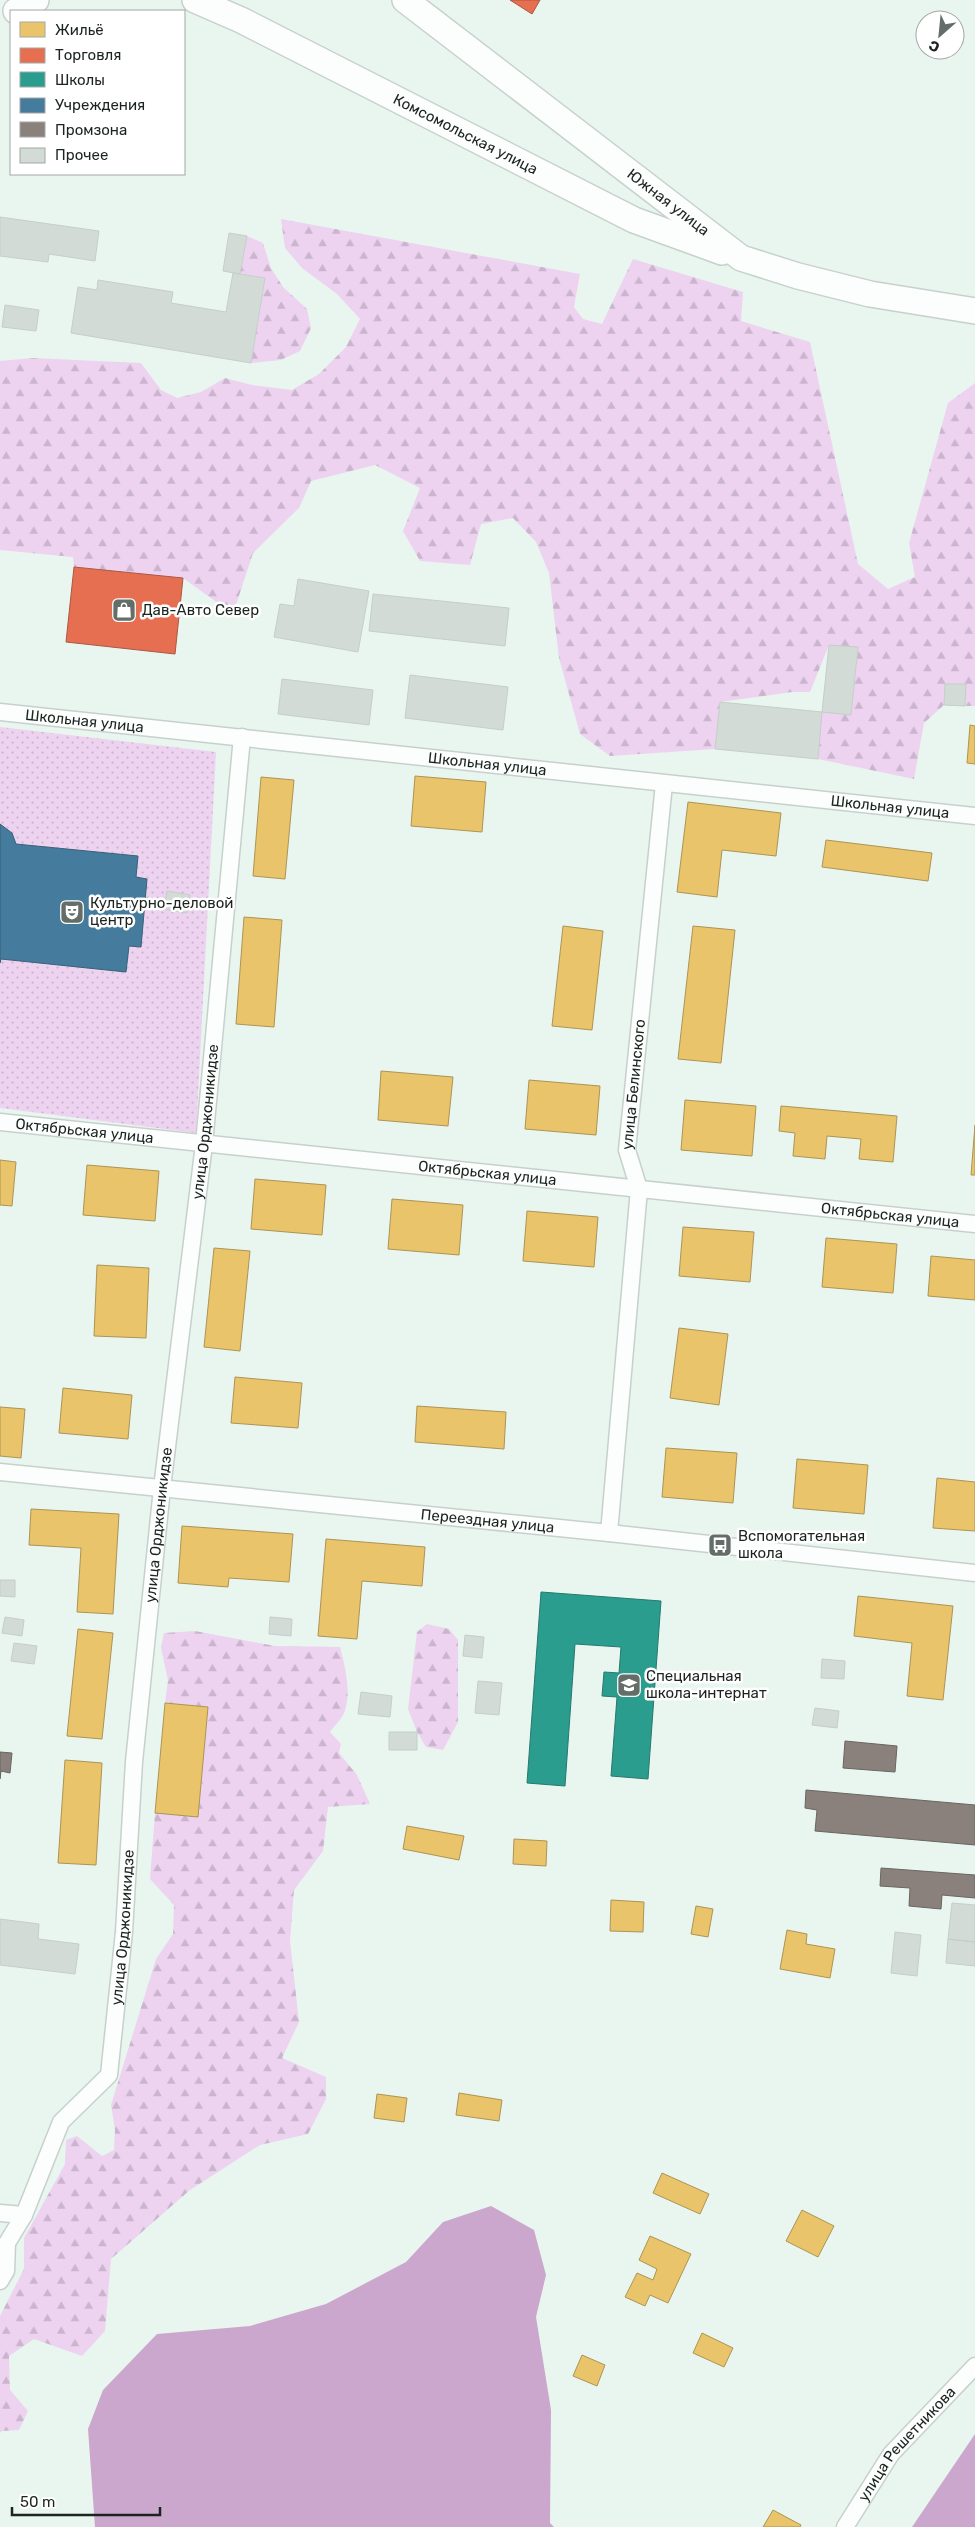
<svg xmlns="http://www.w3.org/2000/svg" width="975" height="2527" viewBox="0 0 975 2527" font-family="Rubik,sans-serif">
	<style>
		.forest { fill: url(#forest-firs) }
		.park { fill: url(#park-dots) }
		.water { fill: #cba7cd }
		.homes { fill: #e9c46a; stroke: #ac9454 }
		.shops { fill: #e76f51; stroke: #aa5842 }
		.schools { fill: #2a9d8f; stroke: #26796e }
		.public { fill: #457b9d; stroke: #396178 }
		.industry { fill: #8a817c; stroke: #696560 }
		.building { fill: #d2dbd6; stroke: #c5ceca }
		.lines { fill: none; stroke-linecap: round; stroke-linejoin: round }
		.minor-casing { stroke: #c7d1cc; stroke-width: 19 }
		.primary-casing { stroke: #c7d1cc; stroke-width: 28 }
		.minor { stroke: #fcfefd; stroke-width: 16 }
		.primary { stroke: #fcfefd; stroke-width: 25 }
		.labels { text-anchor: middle; stroke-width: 5; stroke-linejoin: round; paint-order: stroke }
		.street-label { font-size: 15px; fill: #1c2420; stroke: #fff }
		.poi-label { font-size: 15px; fill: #1c2420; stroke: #fff; text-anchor: start }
	</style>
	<defs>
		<pattern id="forest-firs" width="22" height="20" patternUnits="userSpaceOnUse" patternTransform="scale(1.25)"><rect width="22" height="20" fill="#edd3f0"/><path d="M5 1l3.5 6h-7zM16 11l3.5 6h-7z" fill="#cbb5ce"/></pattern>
		<pattern id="park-dots" width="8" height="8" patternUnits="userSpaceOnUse" patternTransform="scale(1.25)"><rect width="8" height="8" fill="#edd3f0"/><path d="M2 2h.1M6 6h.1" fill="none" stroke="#cbb5ce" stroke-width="1.8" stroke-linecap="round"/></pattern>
	</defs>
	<rect width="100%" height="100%" fill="#e9f5ef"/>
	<path class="forest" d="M281,219L580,274L574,307L583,319L602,324L633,259L743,292L741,321L810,342L858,564L888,589L915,577L909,543L948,403L975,383V706H965L966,684H945L944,705L924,723L914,779L818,759L822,712L851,714L858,648L829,645L810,692H792L720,702L715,749L610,756L580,734L559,658L549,573L536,542L513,518L481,524L470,565L420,561L403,531L420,488L375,465L311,481L299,508L253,553L233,614L183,578L74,567L73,557L0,550V361L33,358L141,363L161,390L177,398L201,392L225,378L252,385L292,390L319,374L346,347L360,319L337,294L302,268L285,248Z
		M247,236L263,243L271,268L283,287L307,309L311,328L300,351L281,360L251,363L265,278L240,274Z
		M427,1624L449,1629L458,1640V1722L443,1750L426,1747L417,1732L408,1709L417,1632Z
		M195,1631L275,1646L340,1647C345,1666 352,1694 344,1713C341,1720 334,1726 330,1732L341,1744L339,1753L357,1775L370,1804L328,1807L323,1851L294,1890L290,1941L299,2022L282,2058L326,2077V2099L308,2134L260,2145L190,2190L111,2259L105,2331L82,2356L34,2339L9,2356L10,2390L28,2411L19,2430L2,2431L0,2433V2316L24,2269V2238L65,2164L66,2140L77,2136L102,2156L114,2150L115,2130L111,2105L156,1959L173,1934L174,1905L150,1879L155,1813L198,1817L208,1708L165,1703L168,1680L161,1648L164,1633Z"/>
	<path class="park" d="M0,727L216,752L196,1133L0,1108Z"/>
	<path class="water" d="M491,2206L534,2230L546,2275L536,2317L551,2410L550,2523L554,2527H95L88,2429L103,2390L157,2334L250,2326L326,2304L406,2262L443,2222Z
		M975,2434V2527H912Z"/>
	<path class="homes" d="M970,725L975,726V764L967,763Z
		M415,776L486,782L482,832L411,826Z
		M261,777L294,780L285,879L253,876Z
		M688,802L781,813L776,856L722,850L717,897L677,892Z
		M826,840L932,853L928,881L822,867Z
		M244,917L282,920L274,1027L236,1024Z
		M563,926L603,931L592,1030L552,1026Z
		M693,926L735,930L721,1063L678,1059Z
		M381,1071L453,1077L448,1126L378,1120Z
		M529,1080L600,1086L596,1135L525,1129Z
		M685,1100L756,1106L752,1156L681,1150Z
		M781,1106L897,1116L893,1162L859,1159L861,1139L827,1136L825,1159L793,1156L795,1133L779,1131Z
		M975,1125V1175H971Z
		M0,1160L16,1162L12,1206L0,1205Z
		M87,1165L159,1171L155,1221L83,1215Z
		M255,1179L326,1185L322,1235L251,1229Z
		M392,1199L463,1205L459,1255L388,1249Z
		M527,1211L598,1217L594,1267L523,1261Z
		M683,1227L754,1232L750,1282L679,1276Z
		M826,1238L897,1244L893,1293L822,1287Z
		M214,1248L250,1251L240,1351L204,1347Z
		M931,1256L975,1260V1300L928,1296Z
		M97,1265L149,1268L146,1338L94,1336Z
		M679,1328L728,1334L719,1405L670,1398Z
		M235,1377L302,1383L298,1428L231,1423Z
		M63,1388L132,1395L128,1439L59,1433Z
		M417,1406L506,1412L504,1449L415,1442Z
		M0,1407L25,1409L21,1458L0,1456Z
		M666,1448L737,1453L733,1503L662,1497Z
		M797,1459L868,1465L864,1514L793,1508Z
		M937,1478L975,1482V1531L933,1528Z
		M31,1509L119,1514L113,1614L77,1612L81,1548L29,1545Z
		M182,1526L293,1534L289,1582L229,1578L228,1587L178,1583Z
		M326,1539L425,1547L422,1586L362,1581L357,1639L318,1636Z
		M858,1596L953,1606L943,1700L907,1696L912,1643L854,1636Z
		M78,1629L113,1633L102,1739L67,1736Z
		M165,1703L208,1707L198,1817L155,1813Z
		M65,1760L102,1763L96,1865L58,1863Z
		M407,1826L464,1836L459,1860L403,1849Z
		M514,1839L547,1841L546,1866L513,1864Z
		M611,1900L644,1902L643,1932L610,1931Z
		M696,1906L713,1909L708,1937L691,1934Z
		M787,1930L807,1934L806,1944L835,1949L830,1978L780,1969Z
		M459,2093L502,2100L499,2121L456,2115Z
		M377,2094L407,2098L404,2122L374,2118Z
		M662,2173L709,2194L700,2214L653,2193Z
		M802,2210L834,2226L818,2257L786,2241Z
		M650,2236L691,2254L668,2303L650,2295L645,2306L625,2297L637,2273L653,2280L657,2269L639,2260Z
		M702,2333L733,2348L724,2367L693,2353Z
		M582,2355L605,2365L597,2386L573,2376Z
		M773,2510L801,2525L800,2527H763Z"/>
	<path class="shops" d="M510,0H540L532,14Z
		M74,567L183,578L175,654L66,642Z"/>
	<path class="schools" d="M541,1592L661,1601L648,1779L611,1776L617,1697L602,1696L604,1672L619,1673L621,1647L575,1644L565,1786L527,1783Z"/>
	<path class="public" d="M0,824L12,833L16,844L138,856L136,877L147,879L141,947L129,946L126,972L1,959L0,963Z"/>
	<path class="industry" d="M845,1741L897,1746L895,1772L843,1768Z
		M0,1752L12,1753L10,1773L1,1771L0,1779Z
		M806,1790L975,1805V1845L815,1831L817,1810L805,1808Z
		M881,1868L975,1875V1898L942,1895L941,1909L909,1906L910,1888L880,1886Z"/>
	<path class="building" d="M0,217L99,231L95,261L49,254L48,262L0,256Z
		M229,233L247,236L240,274L223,271Z
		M233,273L265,278L251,363L71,333L78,287L97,290L98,280L173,292L171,303L226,312Z
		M5,305L39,310L36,331L2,327Z
		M298,579L369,591L358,652L274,637L280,604L294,606Z
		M373,594L509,608L505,646L369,631Z
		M829,645L858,647L851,715L822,712Z
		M410,675L508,687L503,730L405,718Z
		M282,679L373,690L369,725L278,714Z
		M945,684H966L965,706L944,705Z
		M720,702L822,712L818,759L715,749Z
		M167,891L190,895L187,913L164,909Z
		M0,1580H15V1597L0,1596Z
		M5,1617L24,1620L22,1636L2,1633Z
		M270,1617L292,1619L291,1636L269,1634Z
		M465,1635L484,1637L482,1658L463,1656Z
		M14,1643L37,1646L34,1664L11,1661Z
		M822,1659L845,1661L844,1679L821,1678Z
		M478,1681L502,1683L499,1715L475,1713Z
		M361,1692L392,1696L390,1717L358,1714Z
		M815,1708L839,1711L837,1728L812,1725Z
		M389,1732H417V1750H389Z
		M952,1903L975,1905V1942L948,1939Z
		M0,1919L39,1924L38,1939L79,1944L75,1974L0,1965Z
		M895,1932L921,1935L917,1976L891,1973Z
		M948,1939L975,1942V1966L946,1963Z"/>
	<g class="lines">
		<g class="minor-casing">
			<g id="minor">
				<path id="s1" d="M0,712L975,816"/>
				<path id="s2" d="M0,1122L975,1224"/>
				<path id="s3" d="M0,1472L609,1533L975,1573"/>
				<path id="s4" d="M609,1533L639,1189L627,1150L664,784"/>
				<path d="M0,2213L24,2215"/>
				<path id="s5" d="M0,2281L6,2271L7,2243L24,2215L61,2122L109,2075L124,1932L134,1762L162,1488L204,1144L242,737"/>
				<path id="s6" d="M845,2527L891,2454L975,2366"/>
			</g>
		</g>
		<g class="primary-casing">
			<g id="primary">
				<path id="s7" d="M195,0L241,20L634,220L722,252"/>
				<path id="s8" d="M405,0L741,258L798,276L870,294L975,311"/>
				<path d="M16,11L36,0"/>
			</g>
		</g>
		<use href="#minor" class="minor"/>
		<use href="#primary" class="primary"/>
	</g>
	<defs>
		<g id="shop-square" transform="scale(1.25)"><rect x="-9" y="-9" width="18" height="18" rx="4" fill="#646d68" stroke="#fff"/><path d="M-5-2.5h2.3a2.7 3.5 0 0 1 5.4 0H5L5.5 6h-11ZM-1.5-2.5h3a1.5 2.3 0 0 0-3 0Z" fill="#fff"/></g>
		<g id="theatre-square" transform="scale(1.25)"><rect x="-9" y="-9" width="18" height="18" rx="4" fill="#646d68" stroke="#fff"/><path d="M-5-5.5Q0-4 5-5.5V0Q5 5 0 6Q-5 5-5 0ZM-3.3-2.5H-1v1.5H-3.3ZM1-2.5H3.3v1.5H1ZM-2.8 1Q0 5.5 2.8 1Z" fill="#fff"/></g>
		<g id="bus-square" transform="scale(1.25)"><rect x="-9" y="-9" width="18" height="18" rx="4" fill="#646d68" stroke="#fff"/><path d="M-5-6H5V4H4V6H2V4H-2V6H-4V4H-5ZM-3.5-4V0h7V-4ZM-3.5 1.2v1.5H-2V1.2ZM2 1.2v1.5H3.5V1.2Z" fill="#fff"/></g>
		<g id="school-square" transform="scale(1.25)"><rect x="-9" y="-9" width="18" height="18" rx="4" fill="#646d68" stroke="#fff"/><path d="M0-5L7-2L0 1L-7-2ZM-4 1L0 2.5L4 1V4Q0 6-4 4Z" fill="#fff"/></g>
	</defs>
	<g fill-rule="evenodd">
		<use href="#shop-square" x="124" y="610"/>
		<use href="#theatre-square" x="72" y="912"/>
		<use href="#bus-square" x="720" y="1545"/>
		<use href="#school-square" x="629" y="1685"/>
	</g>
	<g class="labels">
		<g class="street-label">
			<text dy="5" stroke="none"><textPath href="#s7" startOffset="302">Комсомольская улица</textPath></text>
			<text dy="5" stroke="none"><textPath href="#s8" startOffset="332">Южная улица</textPath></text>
			<text dy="5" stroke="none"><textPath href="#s1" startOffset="85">Школьная улица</textPath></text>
			<text dy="5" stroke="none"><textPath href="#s1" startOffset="490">Школьная улица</textPath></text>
			<text dy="5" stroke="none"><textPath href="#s1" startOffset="895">Школьная улица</textPath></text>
			<text dy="5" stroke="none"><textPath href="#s4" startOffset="452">улица Белинского</textPath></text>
			<text dy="5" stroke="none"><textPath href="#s5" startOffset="1198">улица Орджоникидзе</textPath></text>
			<text dy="5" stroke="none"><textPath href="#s2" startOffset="85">Октябрьская улица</textPath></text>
			<text dy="5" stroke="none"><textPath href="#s2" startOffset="490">Октябрьская улица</textPath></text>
			<text dy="5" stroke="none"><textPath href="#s2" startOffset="895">Октябрьская улица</textPath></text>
			<text dy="5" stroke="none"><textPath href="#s3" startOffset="490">Переездная улица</textPath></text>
			<text dy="5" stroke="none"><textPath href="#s5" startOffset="792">улица Орджоникидзе</textPath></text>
			<text dy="5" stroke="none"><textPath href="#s5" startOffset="388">улица Орджоникидзе</textPath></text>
			<text dy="5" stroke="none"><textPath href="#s6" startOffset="104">улица Решетникова</textPath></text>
		</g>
		<g class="poi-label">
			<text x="142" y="615">Дав-Авто Север</text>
			<text x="90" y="908">Культурно-деловой<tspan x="90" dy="17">центр</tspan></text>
			<text x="738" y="1541">Вспомогательная<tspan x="738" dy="17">школа</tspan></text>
			<text x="646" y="1681">Специальная<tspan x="646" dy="17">школа-интернат</tspan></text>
		</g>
	</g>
	<rect x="10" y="10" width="175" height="165" fill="#ffffff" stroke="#a4a7a6"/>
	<rect x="20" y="22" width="25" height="15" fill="#e9c46a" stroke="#a4a7a6"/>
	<text x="55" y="35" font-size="15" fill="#1c2420">Жильё</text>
	<rect x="20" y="48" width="25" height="15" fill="#e76f51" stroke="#a4a7a6"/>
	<text x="55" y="60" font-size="15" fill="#1c2420">Торговля</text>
	<rect x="20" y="72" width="25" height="15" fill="#2a9d8f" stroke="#a4a7a6"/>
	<text x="55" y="85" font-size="15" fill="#1c2420">Школы</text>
	<rect x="20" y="98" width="25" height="15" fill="#457b9d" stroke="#a4a7a6"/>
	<text x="55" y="110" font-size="15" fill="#1c2420">Учреждения</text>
	<rect x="20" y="122" width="25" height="15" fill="#8a817c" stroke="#a4a7a6"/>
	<text x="55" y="135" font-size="15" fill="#1c2420">Промзона</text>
	<rect x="20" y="148" width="25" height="15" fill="#d2dbd6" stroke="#a4a7a6"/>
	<text x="55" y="160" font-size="15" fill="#1c2420">Прочее</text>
	<g transform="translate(940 35) rotate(207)"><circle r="24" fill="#ffffff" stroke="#a4a7a6"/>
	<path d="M0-4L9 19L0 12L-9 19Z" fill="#646d68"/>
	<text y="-8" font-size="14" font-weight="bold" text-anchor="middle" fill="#1c2420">С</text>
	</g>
	<path d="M12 2507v8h148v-8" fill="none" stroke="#1c2420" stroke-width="2.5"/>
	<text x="20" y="2507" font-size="15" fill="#1c2420" stroke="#ffffff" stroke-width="4" paint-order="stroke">50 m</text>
</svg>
